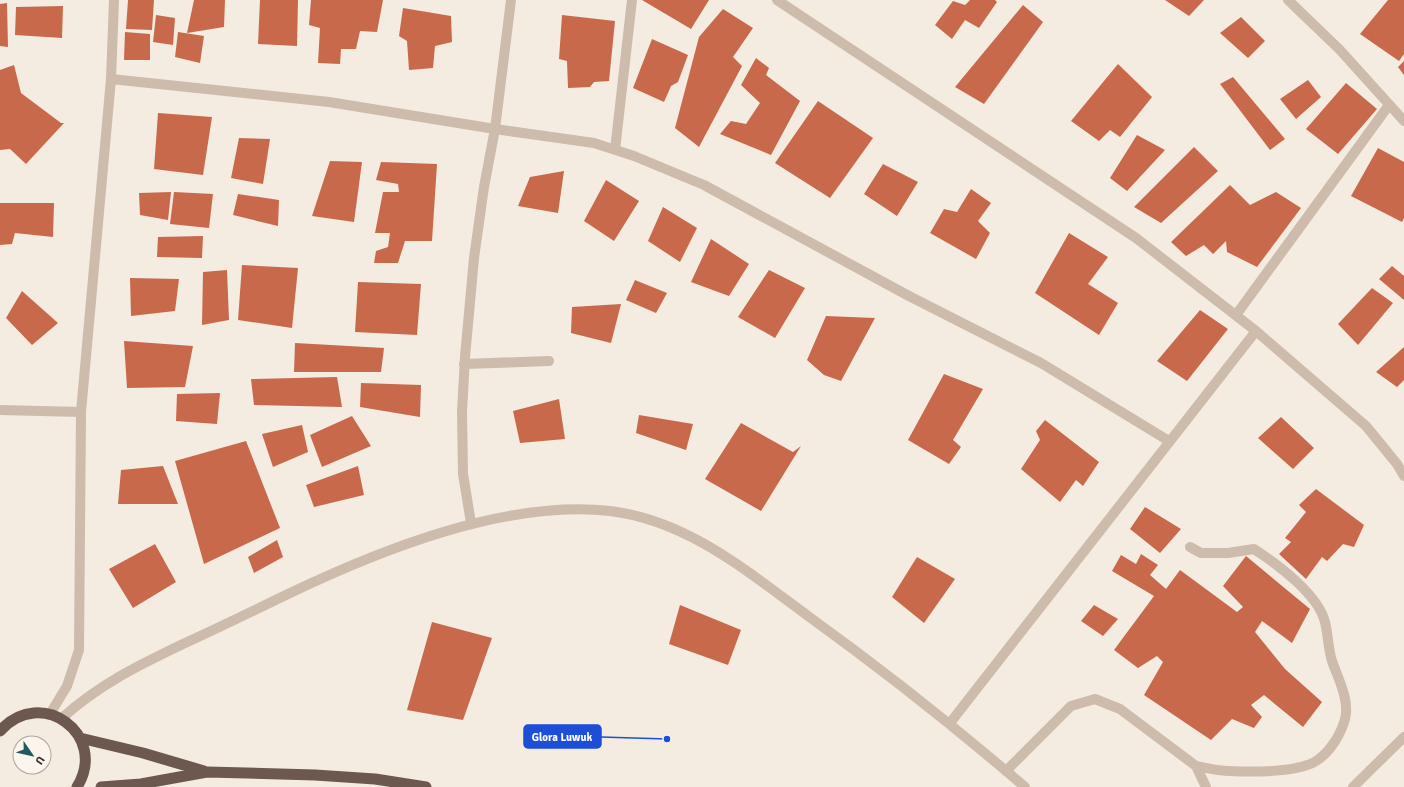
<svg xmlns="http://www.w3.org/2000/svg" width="1404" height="787" viewBox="0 0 1404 787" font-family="Signika,sans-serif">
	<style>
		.building { fill: #c8694b }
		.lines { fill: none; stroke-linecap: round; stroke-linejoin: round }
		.service { stroke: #cdbbac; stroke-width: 10 }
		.minor { stroke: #cdbbac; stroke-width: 10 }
		.trunk { stroke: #6c584f; stroke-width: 11 }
		.leader { fill: none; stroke: #1d4ed8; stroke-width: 1.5 }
		.callout-dot { fill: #1d4ed8; stroke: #fbf5ee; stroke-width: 1.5 }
		.callout { fill: #1d4ed8; stroke: #1d4ed8; stroke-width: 1.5 }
		.callout-label { font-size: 11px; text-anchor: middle; font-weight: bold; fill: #fff }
	</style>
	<rect width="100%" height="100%" fill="#f4ebe1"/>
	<path class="building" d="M128,0H154L152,30L126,29Z
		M194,0H225L224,27L187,33Z
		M260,0H298L297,46L258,44Z
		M311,0H383L377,32L360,31L356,49H341L340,64L318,63L320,28L309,25Z
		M642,0H709L691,29Z
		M970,0H995L997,2L979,28L965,20L952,39L935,25L953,1L965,5Z
		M1165,0H1204L1189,16Z
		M1388,0H1404V54L1399,61L1360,34Z
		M7,3L8,47L0,46V4Z
		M1023,5L1043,22L984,104L955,87Z
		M63,6L62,38L15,35L16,7Z
		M403,8L451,16L452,42L435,46L433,68L409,70L407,41L399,36Z
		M723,9L753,28L733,57L742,66L699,147L675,128L699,37Z
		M156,15L175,18L173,45L153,42Z
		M562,15L615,21L609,81L594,82L590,87L568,88L567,61L559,59Z
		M1241,17L1265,41L1248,58L1220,33Z
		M125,32L150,34V60H124Z
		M178,32L204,36L200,63L175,57Z
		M652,39L688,55L678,82L671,86L664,102L633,88Z
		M756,58L769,68L766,75L800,101L771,155L720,134L731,121L746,124L760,103L741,85Z
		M1404,61V75L1398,67Z
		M1118,64L1152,97L1120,137L1110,130L1099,141L1071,121Z
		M14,65L21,93L61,123H64L26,164L10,149L0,150V70Z
		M1233,77L1285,139L1270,150L1220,84Z
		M1308,80L1321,97L1296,119L1280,99Z
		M1346,83L1377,109L1338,154L1306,129Z
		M818,101L873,138L830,198L775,163Z
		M158,113L212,117L203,175L154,169Z
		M1137,135L1165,150L1127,191L1110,178Z
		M239,138L270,139L263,184L231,178Z
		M1194,147L1218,171L1161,223L1134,207Z
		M1378,148L1404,162V218L1402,222L1351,196Z
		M330,161L362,162L354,222L312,216Z
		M381,162L437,164L432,241H405L398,263H374L376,251L388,247L390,233H375L383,192H399L398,184L376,180Z
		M883,164L918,182L897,216L864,194Z
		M564,171L558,213L518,206L530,177Z
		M606,180L639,201L614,241L584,221Z
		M1230,185L1250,205L1276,192L1301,208L1257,267L1227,252L1226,241L1213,254L1204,245L1186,256L1171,242Z
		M971,189L991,203L978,221L990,233L976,259L930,233L944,209L957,212Z
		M171,192L168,220L140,215L139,193Z
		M174,192L213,194L209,228L170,224Z
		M238,194L279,200L278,226L233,215Z
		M0,203H54L53,237L15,233L12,244L0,245Z
		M663,207L697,228L680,262L648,241Z
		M1069,233L1108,257L1088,284L1118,303L1099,335L1035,293Z
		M203,236L202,258L157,257L158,237Z
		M711,239L749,264L729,296L691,282Z
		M242,265L298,268L292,328L238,320Z
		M1392,266L1404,276V300L1379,279Z
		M227,270L229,320L202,325L203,272Z
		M769,270L805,288L775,338L738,317Z
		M130,278L179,279L175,311L131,316Z
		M635,280L667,293L656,313L626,300Z
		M358,282L421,284L417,335L355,332Z
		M1372,288L1393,303L1358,345L1338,324Z
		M22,291L58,323L32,345L6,318Z
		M621,304L611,343L571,333L572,307Z
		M1200,310L1228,329L1187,381L1157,361Z
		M826,316L875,318L841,381L824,375L807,360Z
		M124,341L193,346L185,387L127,388Z
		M295,343L384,348L381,372H294Z
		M1404,347V380L1397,387L1376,372Z
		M944,374L983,389L953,440L961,447L949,464L908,440Z
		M337,377L342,407L254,405L251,379Z
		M361,383L421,385L420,417L360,407Z
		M220,393L217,424L176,421L177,394Z
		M559,399L565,439L520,443L513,411Z
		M639,415L693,424L686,450L636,433Z
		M352,416L371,446L322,467L310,435Z
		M1281,417L1314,448L1293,469L1258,438Z
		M1045,420L1099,462L1083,486L1076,480L1060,502L1021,469L1040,440L1036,431Z
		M741,423L793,452L801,446L761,511L705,479Z
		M302,425L308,452L273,467L262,434Z
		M246,441L280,528L204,564L175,461Z
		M163,466L178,504H118L121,470Z
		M358,466L364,495L314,507L306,485Z
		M1316,489L1364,525L1354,547L1343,544L1327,561L1322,557L1306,579L1279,554L1291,542L1285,538L1306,512L1299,505Z
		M1145,507L1181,529L1160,553L1130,529Z
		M277,540L283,557L254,573L248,557Z
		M155,544L176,582L133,608L109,569Z
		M1141,554L1158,565L1150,575L1166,589L1180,570L1237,612L1243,607L1223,586L1246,556L1310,609L1292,643L1262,621L1255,632L1285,669L1322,702L1303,727L1264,695L1251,705L1262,717L1254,728L1232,719L1211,740L1144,695L1163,662L1157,656L1138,668L1114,650L1154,596L1112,571L1121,555L1136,564Z
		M917,557L955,579L924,623L892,597Z
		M680,605L741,630L728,665L669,644Z
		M1094,605L1118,619L1103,636L1081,621Z
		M432,622L492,638L463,720L407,710Z"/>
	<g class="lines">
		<path class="service" d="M1190,547L1201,553H1228L1254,549C1277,564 1318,594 1325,622C1328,634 1328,648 1332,661C1338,678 1350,701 1345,719C1341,734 1331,750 1319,759C1302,773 1251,772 1229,771C1218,771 1207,768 1196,766
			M1006,771L1071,706L1095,699L1120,709L1196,766L1206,787"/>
		<path class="minor" d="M777,0L1136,238L1256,331L1366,426L1397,464L1404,476
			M1288,0L1340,50L1404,121
			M111,79L329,102L495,129L594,143L634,156L704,185L909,296L1041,363L1169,441
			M615,150L632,0
			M1236,315L1389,105
			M464,364L549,361
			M0,410L81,412
			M471,523L463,474L462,412L465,357L474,258L484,187L495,129L511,0
			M50,714L67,686L79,650L81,412L111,79L114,0
			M61,719C98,685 139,665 183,644C218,628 253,611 288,594C380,550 507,499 610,511C687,520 748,572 808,616C883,670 955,727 1025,787
			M950,723L1256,331
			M1353,787L1404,737"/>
		<path class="trunk" d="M0,731C41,685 109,735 77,787
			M80,738L143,753L204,771
			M101,787L141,784L207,772L315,775L375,779L426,787"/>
	</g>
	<path class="leader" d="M667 739L601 737"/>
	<circle class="callout-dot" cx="667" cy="739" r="4"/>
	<rect class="callout" x="524" y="725" width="77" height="23" rx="4"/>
	<g class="callout-label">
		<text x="562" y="741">Glora Luwuk</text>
	</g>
	<g transform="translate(32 755) rotate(124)"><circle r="19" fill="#fbf5ee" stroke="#aea6a0"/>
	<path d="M0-3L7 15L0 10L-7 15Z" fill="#1f5a5e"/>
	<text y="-6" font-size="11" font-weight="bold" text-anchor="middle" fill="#3b302b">U</text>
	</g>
</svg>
